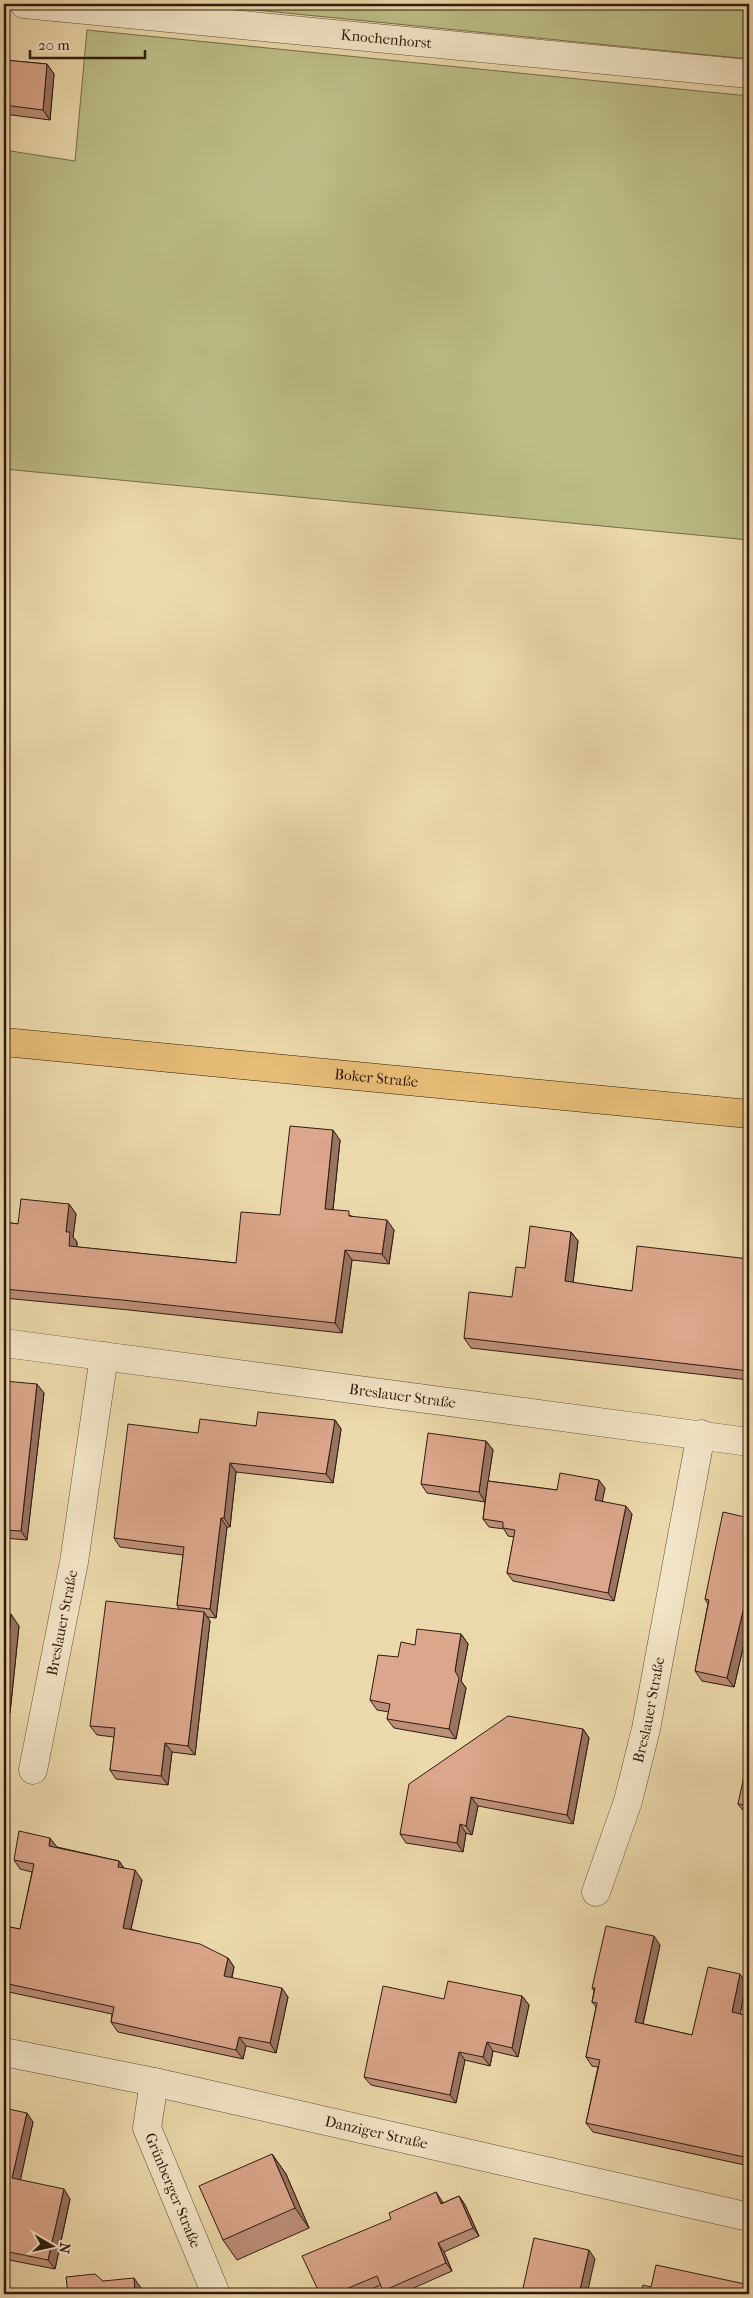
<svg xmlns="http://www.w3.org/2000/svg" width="753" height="2298" viewBox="0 0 753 2298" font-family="'IM FELL French Canon',serif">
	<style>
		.green { fill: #bcbe86; stroke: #766c4c }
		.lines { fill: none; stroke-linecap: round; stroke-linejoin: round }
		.minor-casing { stroke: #5f4a38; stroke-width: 29 }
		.major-casing { stroke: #301a11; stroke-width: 29 }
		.minor { stroke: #f3e6c8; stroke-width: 28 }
		.major { stroke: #e6bc76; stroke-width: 28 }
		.wall { fill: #bc8f78; stroke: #301a11 }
		.shaded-wall { fill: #997461; stroke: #301a11 }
		.building { fill: #dba68b; stroke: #301a11 }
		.labels { text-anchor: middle; stroke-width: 4; stroke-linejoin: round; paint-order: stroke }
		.street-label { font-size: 15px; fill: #301a11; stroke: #f3e6c8 }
	</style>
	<rect width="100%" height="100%" fill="#ecd9ab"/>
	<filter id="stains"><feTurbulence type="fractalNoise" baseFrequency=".004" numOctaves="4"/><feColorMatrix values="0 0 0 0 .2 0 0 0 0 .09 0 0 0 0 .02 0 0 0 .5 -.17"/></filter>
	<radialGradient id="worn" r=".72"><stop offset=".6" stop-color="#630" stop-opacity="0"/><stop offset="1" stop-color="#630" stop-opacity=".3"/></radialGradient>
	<path class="green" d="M195,4H749V59Z
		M87,30L749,96V540L4,469V150L75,161Z"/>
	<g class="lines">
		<g class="minor-casing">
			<g id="minor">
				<path id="s1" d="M24,4L749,74"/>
				<path id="s2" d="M4,1343L749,1442"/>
				<path id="s3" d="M33,1770L74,1562L104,1356"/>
				<path id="s4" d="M596,1892L628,1801L646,1729L701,1434"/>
				<path id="s5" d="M4,2052L154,2082L749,2217"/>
				<path id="s6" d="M154,2082L147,2128L216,2294"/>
			</g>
		</g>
		<g class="major-casing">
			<g id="major">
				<path id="s7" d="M4,1042L749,1114"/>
			</g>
		</g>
		<use href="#minor" class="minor"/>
		<use href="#major" class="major"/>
	</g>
	<path class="wall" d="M4,60L47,64L54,74L50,120L4,114Z
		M340,1140L333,1210L394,1230L389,1264L352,1260L342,1333L129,1310L4,1298V1222L18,1224L69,1204L76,1214L73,1237L77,1242V1247L236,1263L280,1215Z
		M571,1232L578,1241L573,1283L597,1286L632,1291L749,1259V1380L471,1348L464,1338L512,1297L525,1268Z
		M4,1381L44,1393L27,1540L4,1538Z
		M335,1420L341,1429L333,1483L236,1472L230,1527H227L216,1618L207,1617L210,1621L195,1755L172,1752L168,1785L116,1779L110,1770L114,1737L97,1735L90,1726L179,1609L177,1605L183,1555L120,1547L114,1538L198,1433L256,1426Z
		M486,1441L493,1450L488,1481L557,1490L605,1488L602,1501L632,1514L614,1601L513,1581L507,1573L514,1537L508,1536L504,1529L489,1527L483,1519L485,1502L427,1493L421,1484Z
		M749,1518V1622L734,1687L702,1681L695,1671L708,1604L705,1599Z
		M4,1614L19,1626L10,1713L4,1712Z
		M461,1634L468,1644L461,1681L466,1688L456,1739L394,1728L387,1719L389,1712L377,1710L370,1700L398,1657L415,1645Z
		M583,1729L589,1738L573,1824L478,1806L472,1835L466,1833L463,1852L406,1843L400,1834Z
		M749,1762V1814L745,1813L738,1804Z
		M57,1847L119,1861L124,1868L142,1880L131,1929L228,1958L234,1967L232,1978L288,1997L276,2053L246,2046L243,2059L118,2032L111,2022L112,2014L4,1991V1926L20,1929L32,1872L20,1869L14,1860Z
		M660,1945L643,2024L692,2035L746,1983L740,2014L749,2015V2166L593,2132L586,2123L598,2067L592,2066L586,2057L596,2007L592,2002L594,1991L592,1988Z
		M522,1996L529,2005L518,2057L493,2051L490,2066L465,2060L456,2103L371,2085L364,2077L444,1999Z
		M4,2108L33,2122L20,2180L70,2199L55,2269L4,2259Z
		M272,2154L286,2174L309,2228L237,2260L223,2240Z
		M436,2192L443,2203L459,2196L465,2205L479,2236L444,2252L452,2271L400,2294H386L381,2285L359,2294H320L391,2219Z"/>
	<path class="shaded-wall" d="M47,64L54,74L50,120L43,110Z
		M333,1130L340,1140L332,1219L325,1209Z
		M69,1204L76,1214L73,1237L77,1242L76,1257L69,1246L66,1232Z
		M387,1220L394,1230L389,1264L382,1254Z
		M571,1232L578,1241L572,1291L565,1281Z
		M345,1250L352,1260L342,1333L335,1323Z
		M37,1384L44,1393L27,1540L21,1531Z
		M335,1420L341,1429L333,1483L326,1474Z
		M486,1441L493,1450L485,1502L479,1492Z
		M230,1463L236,1472L230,1527L224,1518Z
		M599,1480L605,1488L601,1508L595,1500Z
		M626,1506L632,1514L614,1601L608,1593Z
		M221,1518L227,1527L216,1618L210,1609Z
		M744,1607L749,1615V1622L734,1687L727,1678Z
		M204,1612L210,1621L195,1755L188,1746Z
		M11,1614L19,1626L10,1713L4,1703V1685Z
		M461,1634L468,1644L461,1681L466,1688L456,1739L449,1729L455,1671Z
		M583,1729L589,1738L573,1824L567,1815Z
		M165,1743L172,1752L168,1785L161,1776Z
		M471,1797L478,1806L472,1835L466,1826Z
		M460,1824L466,1833L463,1852L457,1843Z
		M50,1838L57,1847L55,1855L49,1846Z
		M119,1861L125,1870L118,1867Z
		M135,1870L142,1880L129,1937L123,1928Z
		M654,1936L660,1945L641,2032L635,2022Z
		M228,1958L234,1967L230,1985L224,1976Z
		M740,1974L746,1983L739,2021L732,2012Z
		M282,1988L288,1997L276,2053L270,2043Z
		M522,1996L529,2005L518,2057L512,2048Z
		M239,2037L246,2046L243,2059L236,2050Z
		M487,2042L493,2051L490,2066L483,2057Z
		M459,2052L465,2060L456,2103L450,2095Z
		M749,2071V2095L745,2090Z
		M27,2113L33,2122L19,2187L12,2178Z
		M272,2154L286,2174L309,2228L295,2208Z
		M64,2189L70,2199L55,2269L48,2260Z
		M436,2192L442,2201L447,2213L441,2204Z
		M459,2196L465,2205L479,2236L473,2228Z
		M438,2243L444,2252L452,2271L446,2263Z
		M589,2250L595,2259L587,2294L580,2290Z
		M134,2278L144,2292V2294H135Z
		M745,2284L749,2291V2294H742Z"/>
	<path class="building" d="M4,60L47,64L43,110L4,105Z
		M290,1126L333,1130L325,1209L349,1211V1216L387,1220L382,1254L345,1250L335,1323L122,1300L4,1289V1222L18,1224L21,1199L69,1204L66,1232H70L69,1246L236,1263L241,1212L280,1215Z
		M530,1226L571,1232L565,1281L597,1286L632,1291L637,1246L749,1259V1371L464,1338L469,1292L512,1297L516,1267L525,1268Z
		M4,1381L37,1384L21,1531L4,1530Z
		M258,1412L335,1420L326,1474L230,1463L224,1518H221L210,1609L177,1605L184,1547L114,1538L128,1424L198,1433L200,1419L256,1426Z
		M428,1433L486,1441L479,1492L421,1484Z
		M560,1473L599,1480L595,1500L626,1506L608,1593L507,1573L515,1530L503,1528V1522L483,1519L488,1481L557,1490Z
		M723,1512L749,1518V1609L744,1607L727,1678L695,1671L709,1600L705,1599Z
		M106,1601L204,1612L188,1746L165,1743L161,1776L110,1770L115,1728L90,1726Z
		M4,1614H11L4,1685Z
		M417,1629L461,1634L455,1671L459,1678L449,1729L387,1719L390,1704L370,1700L378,1655L398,1657L401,1642L415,1645Z
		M508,1716L583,1729L567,1815L471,1797L466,1826L460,1824L457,1843L400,1834L409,1784Z
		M747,1762H749V1806L738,1804Z
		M19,1831L50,1838L49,1846L119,1861L118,1867L135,1870L123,1928L200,1944L228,1958L224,1976L282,1988L270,2043L239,2037L236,2050L111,2022L114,2007L4,1983V1926L20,1929L34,1864L14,1860Z
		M606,1926L654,1936L635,2022L692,2035L708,1967L740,1974L732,2012L749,2016V2071L745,2090L749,2091V2158L586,2123L600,2060L586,2057L597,2003L592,2002L595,1988H592Z
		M448,1981L522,1996L512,2048L487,2042L483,2057L459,2052L450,2095L364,2077L383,1986L444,1999Z
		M4,2108L27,2113L12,2178L64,2189L48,2260L4,2251Z
		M272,2154L295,2208L223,2240L199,2186Z
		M436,2192L441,2204L459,2196L473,2228L438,2243L446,2263L383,2291L377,2276L334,2294H320L302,2256L391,2219L389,2213Z
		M534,2238L589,2250L580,2290L597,2294H528L522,2293Z
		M656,2265L745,2284L742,2294H641L643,2285L651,2287Z
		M95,2274L103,2281L134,2278L135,2294H68L66,2277Z"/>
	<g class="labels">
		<g class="street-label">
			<text dy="5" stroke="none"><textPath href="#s1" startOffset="364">Knochenhorst</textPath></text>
			<text dy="5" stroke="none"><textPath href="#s7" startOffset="374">Boker Straße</textPath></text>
			<text dy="5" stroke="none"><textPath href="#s2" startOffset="402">Breslauer Straße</textPath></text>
			<text dy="5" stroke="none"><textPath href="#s3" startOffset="150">Breslauer Straße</textPath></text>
			<text dy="5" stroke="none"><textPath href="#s4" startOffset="190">Breslauer Straße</textPath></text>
			<text dy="5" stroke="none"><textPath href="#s5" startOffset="381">Danziger Straße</textPath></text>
			<text dy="5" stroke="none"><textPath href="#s6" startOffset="114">Grünberger Straße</textPath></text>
		</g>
	</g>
	<rect width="753" height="2298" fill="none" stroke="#ecd9ab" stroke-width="20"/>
	<rect x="5" y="5" width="743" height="2288" fill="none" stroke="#301a11" stroke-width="2.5"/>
	<rect x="10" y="10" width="733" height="2278" fill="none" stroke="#301a11"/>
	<g transform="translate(52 2246) rotate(99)" stroke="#f3e6c8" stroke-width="4" paint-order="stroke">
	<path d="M0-4L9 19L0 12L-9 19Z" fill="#301a11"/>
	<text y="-8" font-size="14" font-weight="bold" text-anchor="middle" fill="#301a11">N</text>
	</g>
	<path d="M30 50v8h115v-8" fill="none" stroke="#301a11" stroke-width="2.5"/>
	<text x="38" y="50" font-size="15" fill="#301a11" stroke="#f3e6c8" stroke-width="4" paint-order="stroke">20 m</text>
	<rect width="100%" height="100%" filter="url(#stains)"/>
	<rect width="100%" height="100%" fill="url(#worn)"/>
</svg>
